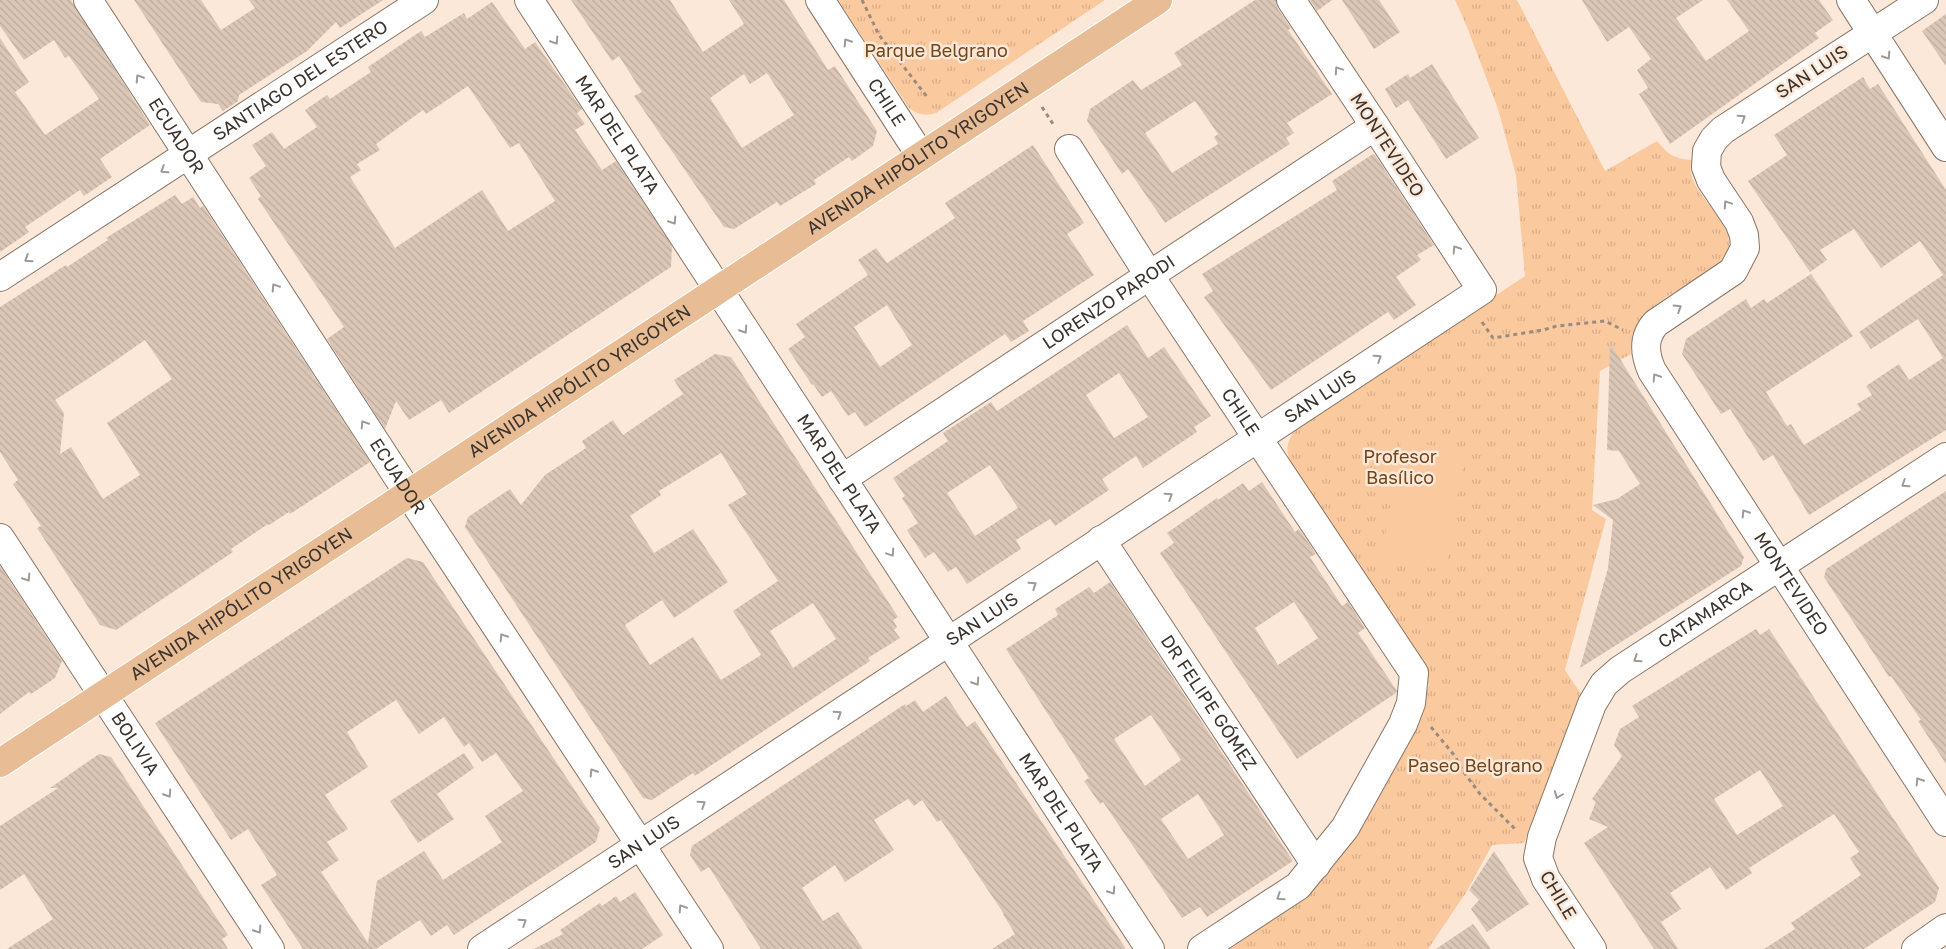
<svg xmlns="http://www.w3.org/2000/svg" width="1946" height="949" viewBox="0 0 1946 949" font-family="'Golos Text',sans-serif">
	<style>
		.park { fill: url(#park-tufts) }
		.garden { fill: #fbc99e }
		.building { fill: url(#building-back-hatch); fill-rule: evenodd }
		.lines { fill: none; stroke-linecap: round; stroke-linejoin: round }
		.minor-casing { stroke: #887667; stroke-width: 30 }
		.major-casing { stroke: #fff; stroke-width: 30 }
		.path { stroke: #998b80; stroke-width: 3; stroke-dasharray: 4 4; stroke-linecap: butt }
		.minor { stroke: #fff; stroke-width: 28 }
		.major { stroke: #e8bd95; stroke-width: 28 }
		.oneway { stroke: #9d9996 }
		.labels { text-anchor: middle; stroke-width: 5; stroke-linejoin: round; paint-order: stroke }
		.park-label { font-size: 18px; fill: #71461b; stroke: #fce8d8 }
		.street-label { font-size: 18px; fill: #3b332d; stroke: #fce8d8 }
	</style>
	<defs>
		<pattern id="park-tufts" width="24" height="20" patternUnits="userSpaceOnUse" patternTransform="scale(1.25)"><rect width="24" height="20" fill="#fbc99e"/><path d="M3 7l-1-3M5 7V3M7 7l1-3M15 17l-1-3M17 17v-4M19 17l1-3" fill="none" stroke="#d8ad88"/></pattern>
		<pattern id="building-back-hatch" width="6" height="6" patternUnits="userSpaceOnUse" patternTransform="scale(1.25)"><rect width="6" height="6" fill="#dbc7b7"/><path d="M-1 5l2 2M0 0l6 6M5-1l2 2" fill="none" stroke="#bdab9e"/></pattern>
	</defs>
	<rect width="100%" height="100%" fill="#fce8d8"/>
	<path class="park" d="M838,0H1105L936,113C925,116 918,115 909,108Z
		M1455,0H1517L1605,171L1657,141C1669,155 1673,158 1691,160C1691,164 1690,168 1691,172C1694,198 1738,224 1728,253C1725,262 1715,268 1707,273C1675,293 1629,310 1631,354L1600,371L1592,510L1606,519L1565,670L1581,694L1524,843L1492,845L1467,891L1428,949H1230L1303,899L1404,748L1429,685L1423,666L1290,461C1284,448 1289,436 1299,426L1525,276L1516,175L1498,109L1467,27Z"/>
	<path class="garden" d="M1401,440L1465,451L1445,570L1381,560Z"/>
	<path class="building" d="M0,0H71L150,125L100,159L112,177L84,196L80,190L25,227L29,232L0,252V38L29,82L15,92L45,135L99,99L69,56L65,58L54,40L24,60L0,26Z
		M134,0H201L221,30L255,8L249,0H383L340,28L336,22L307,51L239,95L238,101L223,111L218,104L201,102Z
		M571,0H670L703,52L744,24L729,0H784L828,70L835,66L877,131L873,146L852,161L849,157L814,180L816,184L780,206L777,202L734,229L724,227L634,96L642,92L619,56L612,61ZM767,73L794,115L742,148L710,98L744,74L750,84Z
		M1255,0H1276L1278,9L1291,28L1288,30L1332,94L1287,123L1294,133L1286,138L1290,144L1165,223L1128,169L1122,174L1107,151L1087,121L1090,109L1133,80L1141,90L1182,65L1174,53ZM1195,101L1218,134L1214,137L1218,144L1172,173L1145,133Z
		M1310,0H1332L1317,11Z
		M1342,0H1379L1400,32L1374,49Z
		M1582,0H1703L1676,18L1706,61L1749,31L1727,0H1819L1833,20L1815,33L1819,38L1670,144L1639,94L1648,88L1637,70L1651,59L1629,27L1607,42Z
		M492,2L525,49L535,42L582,109L577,113L585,124L575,130L602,170L616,161L672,246L671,267L449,413L441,400L409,420L396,401L385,429L327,339L344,327L258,199L261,196L249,178L266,166L252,145L272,132L284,149L317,127L305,110L327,95L330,99L371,72L368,67L421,31L425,37L464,13L467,19ZM468,86L510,148L519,143L555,201L508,231L482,190L395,248L350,177L361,170L357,164L380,150L376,144L423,110L426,114Z
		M1946,14V66L1922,31Z
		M1432,64L1479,138L1446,159L1408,100L1396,108L1385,89L1408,74L1410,78Z
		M1863,77L1870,89L1878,84L1946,190V430L1809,515L1773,455L1763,461L1730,409L1721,414L1682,354L1686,339L1746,299L1751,308L1764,299L1767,303L1811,274L1853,336L1766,392L1787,426L1791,424L1804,445L1861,410L1857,404L1872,395L1866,386L1899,364L1909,380L1943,358L1918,319L1871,349L1859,332L1943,275L1920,241L1881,268L1854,229L1820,250L1827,260L1810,272L1748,181L1787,155L1774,135Z
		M1033,145L1084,223L1067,234L1094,275L1023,321L1029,331L1011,342L1005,334L865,427L855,412L848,416L831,391L822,397L813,384L812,385L788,349L805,337L796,324L868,275L858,260L876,248L887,263L910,248L955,218L945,203ZM887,305L912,345L880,367L854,327Z
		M1373,154L1375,155L1434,245L1417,255L1421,260L1396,277L1416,305L1394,320L1388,312L1271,390L1204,297L1213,291L1202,274L1337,190L1332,181Z
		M175,195L182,204L193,197L200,208L203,206L370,462L290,514L289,512L269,525L268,524L231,549L233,552L116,630L100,625L83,599L37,528L41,526L13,484L18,480L0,452V307L66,265L67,267L108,240L106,238ZM145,340L172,379L107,423L140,475L103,499L71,447L60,454L64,413L55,400L106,367Z
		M1127,325L1148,358L1164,347L1211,416L1194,427L1197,432L1143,468L1136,456L1102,479L1109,490L1055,526L1050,519L1016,540L1021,549L967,584L956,567L948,572L934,552L925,558L907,530L918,523L902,498L905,496L893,478L948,441L943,433L991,402L997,411ZM1119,373L1148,417L1114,438L1086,395ZM990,465L1018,508L975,536L947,493Z
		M1610,343L1744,557L1741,566L1580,668L1608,568L1613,520L1593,505L1617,499L1640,484L1619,451L1607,450Z
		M715,354L731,357L898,617L893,620L897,627L894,630L900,638L868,658L870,661L695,776L693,773L652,800L643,798L465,527L468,517L510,489L521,505L545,475L586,448L582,441L613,420L623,435L683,394L674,380ZM721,453L747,494L728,505L778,581L733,611L761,655L721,680L693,637L650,665L625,625L662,600L674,618L728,582L693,529L654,553L630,516L661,495L659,491ZM813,603L836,639L793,668L770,631Z
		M1262,482L1295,532L1299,529L1316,554L1310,557L1342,606L1348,602L1365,628L1358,633L1397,691L1396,693L1297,759L1160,553L1174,543L1167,533L1217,498L1218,500L1243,483L1249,491ZM1294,602L1318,638L1278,665L1255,628Z
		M1946,491V764L1918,721L1921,720L1891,676L1889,677L1824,577L1826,569Z
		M407,558L423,562L600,828L596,842L454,935L447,925L431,936L420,920L376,949H303L261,885L277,875L248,829L231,840L155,723ZM396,700L419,734L444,717L464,747L469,743L482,762L496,753L523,791L485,816L502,842L443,880L424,851L377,881L368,943L321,872L339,860L327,842L348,829L325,795L368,767L347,732Z
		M0,566L62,661L55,678L31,694L29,692L0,714Z
		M1110,582L1293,861L1207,917L1200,907L1182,918L1103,802L1100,804L1084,781L1089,778L1006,649L1058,615L1055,609L1089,587L1094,593ZM1151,715L1181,760L1145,786L1114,739ZM1198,794L1224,835L1188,859L1161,819Z
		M1756,629L1760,635L1769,629L1939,888L1935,902L1864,949H1764L1795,929L1791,923L1861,875L1850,858L1859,852L1834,814L1749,868L1752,873L1726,890L1710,867L1670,893L1681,909L1661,922L1678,949H1654L1584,843L1608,827L1589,819L1596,802L1592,799L1622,756L1614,745L1620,729L1639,717L1632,706ZM1760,770L1783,806L1737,835L1714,799Z
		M946,696L967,727L975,721L1126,949H992L1015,934L1003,914H1004L941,820L937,822L922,800L914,806L908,799L874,820L894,850L845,882L835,865L802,888L823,921L838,912L863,949H761L709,867L701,872L690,855L692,846L905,704L906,706L915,700L923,712Z
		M464,753L474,768L437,794L454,819L418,843L390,801Z
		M99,754L111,757L228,935L222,939L228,949H7L53,919L24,874L0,890V826L58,788H50Z
		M1494,851L1529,904L1487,932L1471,909L1479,900L1469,890Z
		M635,892L663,935L642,949H534L563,934L560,930L600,903L602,906L616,896L620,902Z
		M1473,924L1491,949H1436Z"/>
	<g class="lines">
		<g class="minor-casing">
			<g id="minor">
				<path id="s1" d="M88,0L409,494L709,949"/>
				<path id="s2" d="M529,0L1150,949"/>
				<path id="s3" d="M820,0L921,156"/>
				<path d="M1851,0L1946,147"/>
				<path id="s4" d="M1924,0L1723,130L1714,139L1707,151L1706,167L1711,180L1739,222L1744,235L1745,248L1733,271L1656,323C1643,337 1644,353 1652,371L1946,822"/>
				<path id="s5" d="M1069,149L1149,275L1414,673L1411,703L1403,724L1345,828L1298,886L1202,949"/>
				<path id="s6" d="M0,277L424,0"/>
				<path id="s7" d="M842,479L1375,126"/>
				<path id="s8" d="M0,538L270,949"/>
				<path id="s9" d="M1101,540L1316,865"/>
				<path id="s10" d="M482,949L1482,290L1375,126L1291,0"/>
				<path id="s11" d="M1592,949L1546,879L1538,858L1542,837L1592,704L1604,684L1620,670L1946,457"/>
				<path d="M1916,949L1946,928"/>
			</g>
		</g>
		<g class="major-casing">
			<g id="major">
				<path id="s12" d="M0,763L1158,0"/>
			</g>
		</g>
		<path class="path" d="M862,0L879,35L928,98
			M1042,107L1055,127
			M1482,322L1493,338L1543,330L1557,326L1605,321L1623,330
			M1431,727L1454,755L1463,771L1480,794L1516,830"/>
		<use href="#minor" class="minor"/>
		<use href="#major" class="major"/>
	</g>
	<defs><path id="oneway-chevron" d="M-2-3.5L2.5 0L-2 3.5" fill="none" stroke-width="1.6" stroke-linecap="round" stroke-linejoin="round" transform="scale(1.25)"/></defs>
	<g class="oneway">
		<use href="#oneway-chevron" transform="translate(555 41) rotate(57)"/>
		<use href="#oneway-chevron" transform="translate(847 42) rotate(-123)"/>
		<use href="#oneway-chevron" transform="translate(1887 56) rotate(57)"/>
		<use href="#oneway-chevron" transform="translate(1338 70) rotate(-124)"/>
		<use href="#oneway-chevron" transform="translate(139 78) rotate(-123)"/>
		<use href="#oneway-chevron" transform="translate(1742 118) rotate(-33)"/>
		<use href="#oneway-chevron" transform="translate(164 170) rotate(147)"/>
		<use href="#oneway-chevron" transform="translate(1727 204) rotate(-124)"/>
		<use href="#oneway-chevron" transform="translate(673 221) rotate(57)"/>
		<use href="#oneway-chevron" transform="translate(1456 249) rotate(-123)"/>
		<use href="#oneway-chevron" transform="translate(28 259) rotate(147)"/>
		<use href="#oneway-chevron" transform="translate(275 287) rotate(-123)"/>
		<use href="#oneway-chevron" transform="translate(1678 308) rotate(-32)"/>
		<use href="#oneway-chevron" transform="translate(744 330) rotate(57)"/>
		<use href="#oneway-chevron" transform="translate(1378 358) rotate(-33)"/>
		<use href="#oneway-chevron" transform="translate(1656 377) rotate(-123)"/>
		<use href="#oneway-chevron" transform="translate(364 424) rotate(-123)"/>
		<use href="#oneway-chevron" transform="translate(1905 484) rotate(147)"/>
		<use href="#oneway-chevron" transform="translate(1169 496) rotate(-33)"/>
		<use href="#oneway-chevron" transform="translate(1745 513) rotate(-123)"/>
		<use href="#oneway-chevron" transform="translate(891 553) rotate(56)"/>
		<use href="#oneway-chevron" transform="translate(27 578) rotate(57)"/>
		<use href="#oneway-chevron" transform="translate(1033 585) rotate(-34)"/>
		<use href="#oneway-chevron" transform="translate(503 637) rotate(-123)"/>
		<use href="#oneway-chevron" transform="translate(1637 659) rotate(147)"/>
		<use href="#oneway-chevron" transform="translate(976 682) rotate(57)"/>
		<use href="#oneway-chevron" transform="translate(838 714) rotate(-33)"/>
		<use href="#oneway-chevron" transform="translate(593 772) rotate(-123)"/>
		<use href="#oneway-chevron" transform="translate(1919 781) rotate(-123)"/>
		<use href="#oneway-chevron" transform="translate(168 794) rotate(57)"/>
		<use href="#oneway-chevron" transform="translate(1558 795) rotate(111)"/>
		<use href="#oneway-chevron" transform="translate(702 804) rotate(-33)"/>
		<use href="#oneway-chevron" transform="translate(1112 891) rotate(57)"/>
		<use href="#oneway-chevron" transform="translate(1280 897) rotate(147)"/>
		<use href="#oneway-chevron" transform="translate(682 908) rotate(-123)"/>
		<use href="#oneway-chevron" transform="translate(523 922) rotate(-33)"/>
		<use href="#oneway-chevron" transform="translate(258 930) rotate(57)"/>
	</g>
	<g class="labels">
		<g class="park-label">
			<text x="936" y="57">Parque Belgrano</text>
			<text x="1400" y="463">Profesor<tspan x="1400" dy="21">Basílico</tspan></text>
			<text x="1475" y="772">Paseo Belgrano</text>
		</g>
		<g class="street-label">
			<text transform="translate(1812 72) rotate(-33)" y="6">SAN LUIS</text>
			<text dy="6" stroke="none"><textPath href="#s6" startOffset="359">SANTIAGO DEL ESTERO</textPath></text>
			<text dy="6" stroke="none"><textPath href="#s3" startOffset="122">CHILE</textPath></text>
			<text dy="6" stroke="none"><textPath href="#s1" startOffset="162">ECUADOR</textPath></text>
			<text dy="6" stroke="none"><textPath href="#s2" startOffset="161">MAR DEL PLATA</textPath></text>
			<text transform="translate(1387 145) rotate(57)" y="6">MONTEVIDEO</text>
			<text dy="6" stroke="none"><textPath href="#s12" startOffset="1099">AVENIDA HIPÓLITO YRIGOYEN</textPath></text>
			<text dy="6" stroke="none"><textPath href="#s7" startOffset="320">LORENZO PARODI</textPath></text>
			<text dy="6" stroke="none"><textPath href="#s12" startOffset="694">AVENIDA HIPÓLITO YRIGOYEN</textPath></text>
			<text dy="6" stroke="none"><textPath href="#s10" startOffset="1004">SAN LUIS</textPath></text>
			<text dy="6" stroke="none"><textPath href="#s5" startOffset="314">CHILE</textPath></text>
			<text dy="6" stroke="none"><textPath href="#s1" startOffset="568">ECUADOR</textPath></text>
			<text dy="6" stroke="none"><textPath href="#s2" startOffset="566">MAR DEL PLATA</textPath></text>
			<text dy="6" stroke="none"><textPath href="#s4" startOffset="798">MONTEVIDEO</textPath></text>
			<text dy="6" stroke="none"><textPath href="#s12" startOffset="289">AVENIDA HIPÓLITO YRIGOYEN</textPath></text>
			<text dy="6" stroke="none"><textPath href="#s11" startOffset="416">CATAMARCA</textPath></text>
			<text dy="6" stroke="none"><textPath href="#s10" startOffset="599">SAN LUIS</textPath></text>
			<text dy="6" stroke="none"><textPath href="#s9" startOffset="195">DR FELIPE GÓMEZ</textPath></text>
			<text dy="6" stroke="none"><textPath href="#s8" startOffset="246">BOLIVIA</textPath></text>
			<text dy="6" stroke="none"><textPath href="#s2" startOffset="971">MAR DEL PLATA</textPath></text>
			<text dy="6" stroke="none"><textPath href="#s10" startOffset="194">SAN LUIS</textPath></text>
			<text transform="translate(1558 895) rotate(59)" y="6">CHILE</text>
		</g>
	</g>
</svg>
